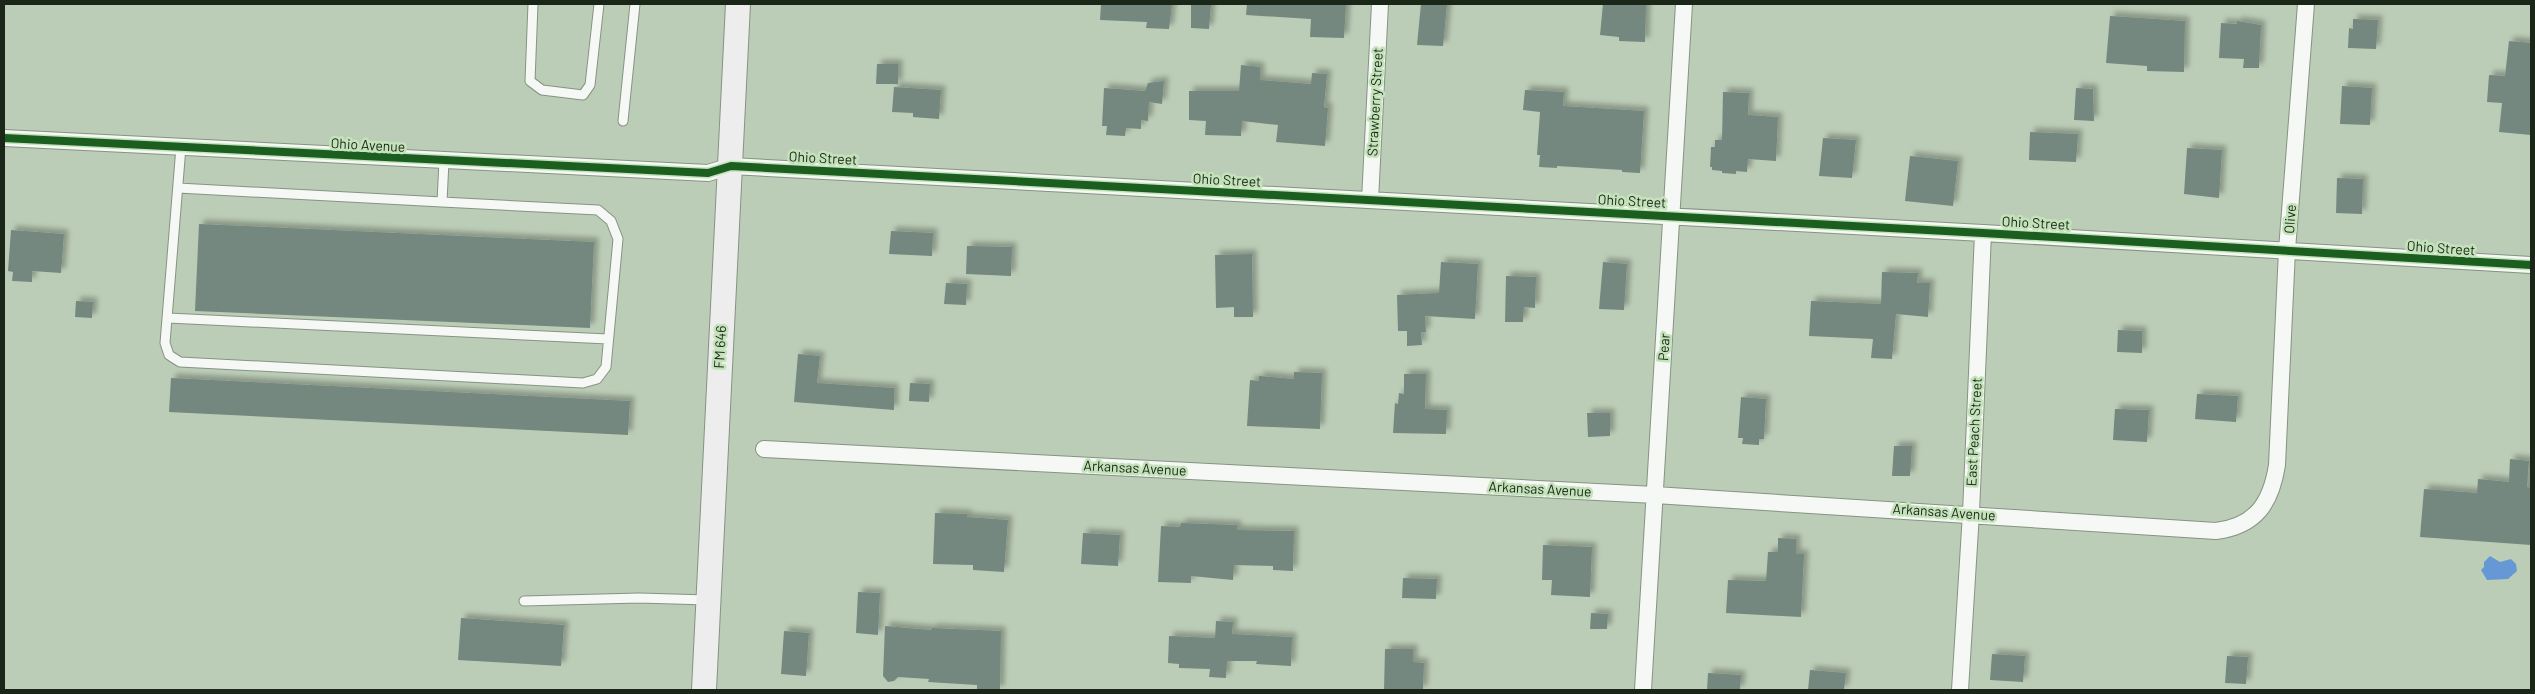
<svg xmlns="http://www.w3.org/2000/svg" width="2535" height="694" viewBox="0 0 2535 694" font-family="Barlow,sans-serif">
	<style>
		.water { fill: #6798d6 }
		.building { fill: #74887f; filter: url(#shadow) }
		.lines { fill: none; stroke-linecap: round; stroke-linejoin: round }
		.service-casing { stroke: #869383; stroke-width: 11 }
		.minor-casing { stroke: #869383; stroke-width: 18 }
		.secondary-casing { stroke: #869383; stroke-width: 26 }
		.service { stroke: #f5f8f4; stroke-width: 9 }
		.minor { stroke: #f5f8f4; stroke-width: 16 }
		.secondary { stroke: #ededed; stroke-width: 24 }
		.cycleway-casing { stroke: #c4e3bb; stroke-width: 11 }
		.cycleway { stroke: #1b5e20; stroke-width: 8 }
		.labels { text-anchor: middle; stroke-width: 5; stroke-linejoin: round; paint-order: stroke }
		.street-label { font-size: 14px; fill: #1a2617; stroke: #c4e3bb }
	</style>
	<defs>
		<filter id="shadow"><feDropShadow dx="4.5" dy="-4.5" stdDeviation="2.5" flood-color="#0004"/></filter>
	</defs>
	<rect width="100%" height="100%" fill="#bccdb7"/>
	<path class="water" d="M2490,556L2500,562L2511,559L2516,564L2517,571L2508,579L2487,580L2481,570L2484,567V562Z"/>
	<path class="building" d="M1101,4H1172L1169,29L1146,28L1147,22L1100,20Z
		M1191,4H1211L1209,29L1191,28Z
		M1247,4H1346L1344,38L1310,37L1311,19L1246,15Z
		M1421,4H1447L1443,46L1417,45Z
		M1603,4H1646L1645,42L1619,41V37L1600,35Z
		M2110,16L2185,21L2184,72L2147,71V66L2106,63Z
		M2353,19L2378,20L2376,49L2348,48L2349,28L2353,29Z
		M2237,21L2261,25L2259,68H2243L2244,59L2219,58L2221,23L2237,24Z
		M2509,41L2531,43V135L2499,132L2502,103L2487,102L2489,75L2505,76Z
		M877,64H898V84H876Z
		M1241,65L1260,67V80L1311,84L1312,73L1327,74L1324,107L1328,108L1325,146L1276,142L1278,125L1242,121L1241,136L1205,135L1206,121L1189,120V91H1239Z
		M1164,81L1162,104L1149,102L1148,121L1141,120V129L1126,128L1125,136L1106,135L1107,126H1102L1104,88L1145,91L1148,83Z
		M2342,86L2372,88L2370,125L2340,124Z
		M894,87L941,90L939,119L913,117V113L892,112Z
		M2076,88L2093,89L2094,121L2074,120Z
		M1525,90L1564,92L1563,106L1644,111L1640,173L1622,172V170L1557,166V168L1539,167L1540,155H1537L1540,112L1523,110Z
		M1723,92L1749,93L1748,115L1778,117L1776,161L1748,159L1747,172L1736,171V174L1722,173V171L1712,170V167H1710L1711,147H1715V140H1722Z
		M2030,132L2078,134L2076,162L2029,160Z
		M1823,138L1856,140L1852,178L1819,176Z
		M2187,148L2222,150L2219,198L2184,194Z
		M1910,156L1958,161L1953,206L1905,201Z
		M2337,178L2363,179L2362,214L2336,213Z
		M199,224L594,242L590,328L195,311Z
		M11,230L64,234L61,273L32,271V282L12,281L13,272L8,271Z
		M891,231L933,233L932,256L889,254Z
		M967,246L1012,247L1011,276L966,274Z
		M1252,254L1253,317H1234V307L1216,308L1215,255Z
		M1441,262L1478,264L1475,319L1425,316L1426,332H1421L1422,345L1407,346V331H1398L1397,295L1439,293Z
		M1603,262L1627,264L1624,310L1599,309Z
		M1882,272L1918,273L1917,283H1930L1928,317L1896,314L1892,359L1871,358L1873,339L1809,336L1811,301L1881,304Z
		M1506,276L1536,277L1535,308L1524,307L1523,322H1505Z
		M946,283L967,284L966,305L944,304Z
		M76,301L93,302L92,318L75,317Z
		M2118,330L2142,331V353L2117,352Z
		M798,354L820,356L817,383L894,388V410L794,402Z
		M1294,372L1322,373L1320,429L1247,426L1250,380L1259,381V376L1294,379Z
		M1404,374H1426L1425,409L1447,410L1446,434L1393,433L1395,403L1398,404L1399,393L1404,394Z
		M171,378L630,401L628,435L169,412Z
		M910,383L930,384L929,402L909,401Z
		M2197,394L2238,396L2236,422L2195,419Z
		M1741,397L1766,399L1764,439H1759V445L1742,444L1743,438H1738Z
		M2115,409L2149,410L2147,442L2113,440Z
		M1587,413H1610V436L1588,437Z
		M1894,446H1912L1910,476H1892Z
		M2510,459L2529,461L2527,487L2531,488V545L2420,537L2424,489L2477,493L2478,479L2509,482Z
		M935,513L967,514V517L1008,520L1004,572L973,570V565L933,564Z
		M1181,523L1237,525V530L1294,531L1293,571L1273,570V566L1234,565L1233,580L1191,576V583L1158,582L1161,526L1180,527Z
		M1083,533L1120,535L1118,566L1081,564Z
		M1778,538L1796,539V554H1804L1801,617L1726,613L1728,580L1766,581L1768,552H1778Z
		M1543,545L1592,547L1590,597L1551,595L1552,580H1542Z
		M1403,578L1437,579L1436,599L1402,598Z
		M858,592L880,593L878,635L856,633Z
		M1591,613L1608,614L1607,629H1590Z
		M461,618L564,625L561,666L458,660Z
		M1216,621L1233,622L1232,634L1292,637L1291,666L1256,664L1257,661H1227L1226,678L1209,677L1210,669L1179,668V664L1168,663L1169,636L1215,638Z
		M885,626L931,630L932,628L1001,631L1000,690H977V685L928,682L929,679L898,677L894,681L888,682L883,676Z
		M784,631L809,633L806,676L781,674Z
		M1385,649H1413V662L1424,663L1423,690H1384Z
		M1992,654L2025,656L2023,682L1990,680Z
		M2227,656L2248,657L2246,684L2225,683Z
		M1810,670L1846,673L1844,690H1808Z
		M1708,673L1741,675L1740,690H1707Z"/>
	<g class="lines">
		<g class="service-casing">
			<path id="service" d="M533,4L530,81L542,90L583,95L590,85L599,4
				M623,121L635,4
				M181,147L165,343L169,355L180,362L583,383L597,379L606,367L618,239L611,221L598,210L442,202L444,161
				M178,188L442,202
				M168,318L608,339
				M524,601L639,598L708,600"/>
		</g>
		<g class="minor-casing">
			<path id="minor" d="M4,138L708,173L731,166L1983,233L2531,265
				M1370,200L1380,4
				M764,449L1655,495L2216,531C2256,526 2271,503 2277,465L2287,250L2306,4
				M1643,690L1684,4
				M1960,690L1971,513L1983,233"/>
		</g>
		<g class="secondary-casing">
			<path id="secondary" d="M704,690L738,4"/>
		</g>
		<use href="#service" class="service"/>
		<use href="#minor" class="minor"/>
		<use href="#secondary" class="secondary"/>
		<g class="cycleway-casing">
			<path id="cycleway" d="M4,138L708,173L731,166L1983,233L2531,265"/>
		</g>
		<use href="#cycleway" class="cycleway"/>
	</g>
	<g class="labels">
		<g class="street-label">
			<text transform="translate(1375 102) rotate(-87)" y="5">Strawberry Street</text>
			<text transform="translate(368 145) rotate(3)" y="5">Ohio Avenue</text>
			<text transform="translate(823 158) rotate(3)" y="5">Ohio Street</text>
			<text transform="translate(1227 180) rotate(3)" y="5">Ohio Street</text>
			<text transform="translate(1632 201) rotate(3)" y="5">Ohio Street</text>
			<text transform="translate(2290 219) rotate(-86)" y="5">Olive</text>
			<text transform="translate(2036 223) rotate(3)" y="5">Ohio Street</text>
			<text transform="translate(2441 248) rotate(4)" y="5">Ohio Street</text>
			<text transform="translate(720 347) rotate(-87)" y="5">FM 646</text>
			<text transform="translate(1664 347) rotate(-86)" y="5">Pear</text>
			<text transform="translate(1974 432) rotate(-87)" y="5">East Peach Street</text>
			<text transform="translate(1135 468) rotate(3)" y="5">Arkansas Avenue</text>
			<text transform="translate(1540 489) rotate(3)" y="5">Arkansas Avenue</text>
			<text transform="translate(1944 512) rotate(4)" y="5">Arkansas Avenue</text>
		</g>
	</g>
	<rect width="2535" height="694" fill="none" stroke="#1a2617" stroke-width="10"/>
</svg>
